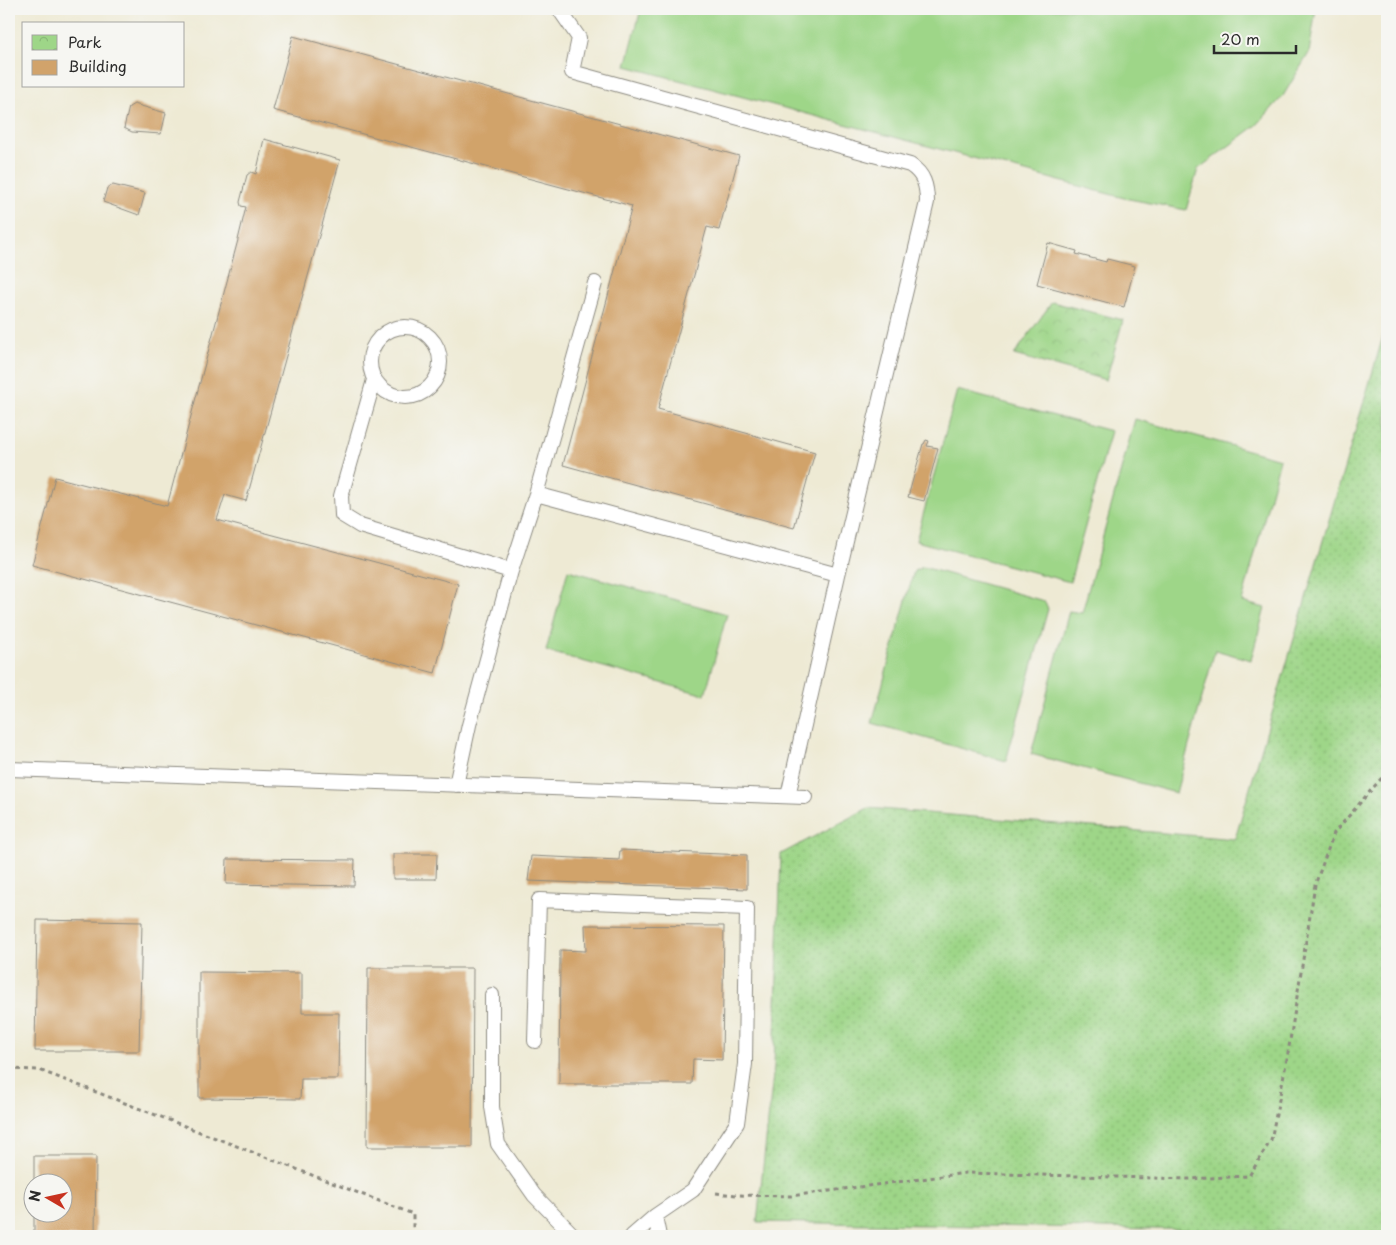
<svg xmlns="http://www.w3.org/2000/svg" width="1396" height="1245" viewBox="0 0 1396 1245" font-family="'Playpen Sans',sans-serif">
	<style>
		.grass { fill: url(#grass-dots); stroke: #64805a }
		.park { fill: url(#park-crowns); stroke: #64805a }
		.garden { fill: #9ed688; stroke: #64805a }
		.building { fill: #d1a36b }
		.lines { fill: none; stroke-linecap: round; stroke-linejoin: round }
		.service-casing { stroke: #8c8a80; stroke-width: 16 }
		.path { stroke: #8c8a80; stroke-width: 3; stroke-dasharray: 4 4; stroke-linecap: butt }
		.service { stroke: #fff; stroke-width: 14 }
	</style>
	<defs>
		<pattern id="grass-dots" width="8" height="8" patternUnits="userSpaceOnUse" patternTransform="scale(1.25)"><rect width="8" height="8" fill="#9ed688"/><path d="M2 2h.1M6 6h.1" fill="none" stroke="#88b876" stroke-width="1.8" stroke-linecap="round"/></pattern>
		<pattern id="park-crowns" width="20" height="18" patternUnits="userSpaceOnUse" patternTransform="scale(1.25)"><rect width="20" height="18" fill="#9ed688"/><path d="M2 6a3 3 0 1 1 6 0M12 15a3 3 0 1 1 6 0" fill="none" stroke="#88b876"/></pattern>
	</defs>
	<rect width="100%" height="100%" fill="#f6f6f2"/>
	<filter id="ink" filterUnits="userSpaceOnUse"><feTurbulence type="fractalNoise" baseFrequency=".02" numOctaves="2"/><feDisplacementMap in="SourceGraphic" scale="10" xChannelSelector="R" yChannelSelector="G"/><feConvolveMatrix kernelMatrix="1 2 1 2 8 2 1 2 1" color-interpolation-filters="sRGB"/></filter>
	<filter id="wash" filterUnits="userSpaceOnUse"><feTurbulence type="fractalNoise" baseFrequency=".0096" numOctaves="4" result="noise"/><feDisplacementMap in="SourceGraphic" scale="20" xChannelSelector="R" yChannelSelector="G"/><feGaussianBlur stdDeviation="1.12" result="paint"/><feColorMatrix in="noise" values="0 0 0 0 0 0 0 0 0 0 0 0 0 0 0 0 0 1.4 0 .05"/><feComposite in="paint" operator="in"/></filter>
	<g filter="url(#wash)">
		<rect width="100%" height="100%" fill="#eeead4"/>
		<path class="grass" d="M1387,323V1236H1322L1323,1232L757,1222L774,1066L781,854L868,808L1235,839Z"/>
		<path class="park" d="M1052,302L1123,320L1106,380L1014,355Z"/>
		<path class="garden" d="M641,9H1316L1309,53L1283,96L1257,125L1198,169L1186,210L1124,198L626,66Z
			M957,390L1111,431L1070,582L916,541Z
			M1135,419L1280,459L1242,602L1265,608L1251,660L1215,650L1176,793L1031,754L1069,611L1082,613Z
			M923,567L1044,601L1048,609L1006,761L872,723L914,571Z
			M568,570L727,614L705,695L546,651Z"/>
		<g id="blocks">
			<path class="building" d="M293,36L739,156L719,230L707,227L658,409L815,452L794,528L563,465L632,206L273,110Z
				M134,104L166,113L161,134L132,132L124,128L129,107Z
				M264,139L340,160L246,501L225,495L217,520L458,584L435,673L32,565L55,477L167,506L238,240L246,207L241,206L240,202L247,175L251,172L256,174Z
				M113,185L145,193L139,215L103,202L107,188Z
				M1048,243L1077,251L1076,254L1106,262L1107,259L1135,266L1124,307L1037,284Z
				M926,440L929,441L927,446L938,448L924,501L908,497L923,444H924Z
				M620,850L747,855V889L528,881L531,856L619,860Z
				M393,854H437L436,879H393Z
				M227,859L355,860L354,886L226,884Z
				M37,920L142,922L139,1051H35Z
				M585,925L724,926L722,1060L693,1059L692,1084H559L560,950L586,951Z
				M368,968H473L472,1147H367Z
				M199,972L302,973V1013H339L338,1079H301L300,1099L199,1098Z
				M34,1156H96L95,1236H34V1212H62V1182H34Z"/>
		</g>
	</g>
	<g filter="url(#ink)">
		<use href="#blocks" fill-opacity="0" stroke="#8c8a80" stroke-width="1"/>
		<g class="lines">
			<g class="service-casing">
				<path id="service" d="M559,9L579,38L572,72L910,165C924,174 927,186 927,202L838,575L788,796
					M370 362a35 35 0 1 1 70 0a35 35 0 1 1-70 0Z
					M374,380L341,496L342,515L360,526L511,571
					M536,494L838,575
					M9,769L805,797
					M456,785L469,725L511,571L536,494L595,283
					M492,995V1107L498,1144L534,1195L574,1236
					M535,1041L539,900L747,908L745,1064L737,1123L693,1190L655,1216L632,1236
					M655,1216L659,1236"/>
			</g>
			<path class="path" d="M9,1069L39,1070L413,1214V1236
				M716,1193L736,1195L791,1196L966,1173L1189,1179L1249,1176L1271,1140L1287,1059L1315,885L1334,833L1379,781L1387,773"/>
			<use href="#service" class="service"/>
		</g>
	</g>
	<rect width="1396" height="1245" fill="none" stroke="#f6f6f2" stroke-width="30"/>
	<rect x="22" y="22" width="162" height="65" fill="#f6f6f2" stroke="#a5a5a2"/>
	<rect x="32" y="35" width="25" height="15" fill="url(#park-crowns)" stroke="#a5a5a2"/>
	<text x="68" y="48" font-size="15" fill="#2b2b2b">Park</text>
	<rect x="32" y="60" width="25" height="15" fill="#d1a36b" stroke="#a5a5a2"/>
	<text x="68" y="72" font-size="15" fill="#2b2b2b">Building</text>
	<g transform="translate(48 1198) rotate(279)"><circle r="24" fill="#f6f6f2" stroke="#a5a5a2"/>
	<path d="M0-4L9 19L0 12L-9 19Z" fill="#c8321e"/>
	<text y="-8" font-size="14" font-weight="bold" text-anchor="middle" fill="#2b2b2b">N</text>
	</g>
	<path d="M1214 45v8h82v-8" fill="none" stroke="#2b2b2b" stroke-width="2.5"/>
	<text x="1221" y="45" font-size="15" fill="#2b2b2b" stroke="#f6f6f2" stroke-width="4" paint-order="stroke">20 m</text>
</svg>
